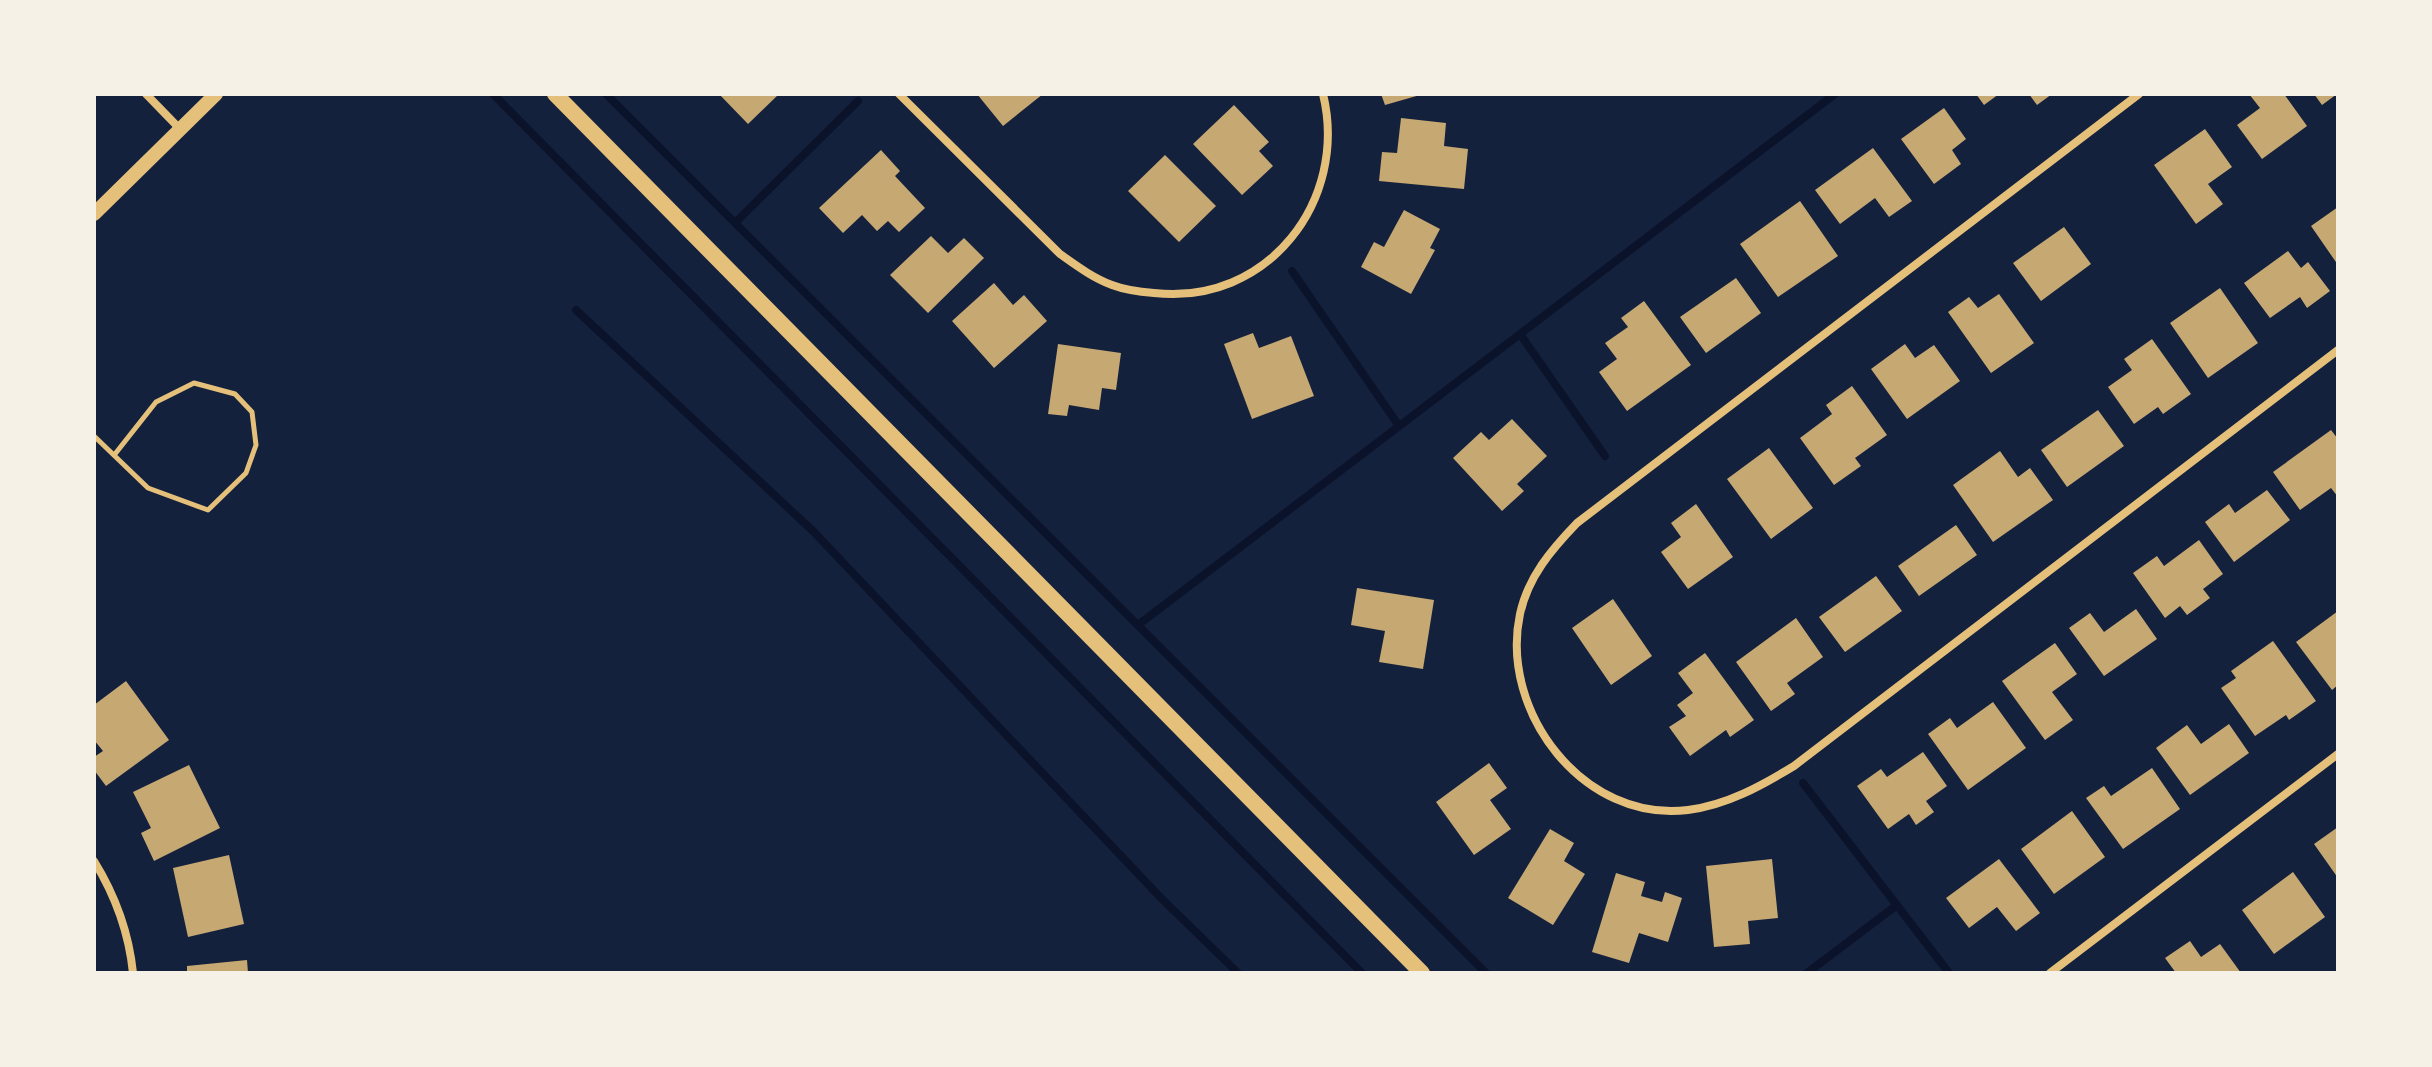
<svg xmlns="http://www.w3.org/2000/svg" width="2432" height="1067" viewBox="0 0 2432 1067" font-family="Merriweather,serif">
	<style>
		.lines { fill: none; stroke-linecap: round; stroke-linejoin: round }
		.stream { stroke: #0b132b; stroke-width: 8 }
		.building { fill: #c6a872 }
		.path { stroke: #e5c07b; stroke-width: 5 }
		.minor { stroke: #e5c07b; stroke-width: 8 }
		.tertiary { stroke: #e5c07b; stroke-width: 14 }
		.secondary { stroke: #e5c07b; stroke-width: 16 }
	</style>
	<rect width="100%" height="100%" fill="#14213d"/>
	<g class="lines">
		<path class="stream" d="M493,94L1362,973
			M606,94L1486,973
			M735,223L858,101
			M1292,271L1399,426
			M576,310L813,531L1161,898L1238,973
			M1520,334L1605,456
			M1138,625L1835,94
			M1803,783L1949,973
			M1807,973L1897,905"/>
	</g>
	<path class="building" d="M719,94H779L748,124Z
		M977,94H1043L1003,126Z
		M1381,94H1420V95L1385,105Z
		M1976,94H1999L1984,105Z
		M2029,94H2052L2037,105Z
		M2249,94H2284L2307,126L2262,159L2237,125L2260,108Z
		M2314,94H2337L2322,105Z
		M1234,105L1269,142L1259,151L1273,166L1242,195L1193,144Z
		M1944,108L1966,139L1952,150L1961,164L1934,184L1901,139Z
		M1401,118L1446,123L1444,146L1468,149L1464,189L1379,181L1382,152L1397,153Z
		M2205,129L2232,167L2208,184L2223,204L2196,224L2154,165Z
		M1873,148L1912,201L1889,217L1875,198L1840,224L1815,190Z
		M881,150L900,171L895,176L925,208L899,232L888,221L877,231L862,215L843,233L819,208Z
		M1165,155L1216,206L1179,242L1128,191Z
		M1800,201L1838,256L1778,297L1740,244Z
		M2338,207V265L2311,226Z
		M1404,210L1440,229L1430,248L1435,250L1411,294L1361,267L1374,242L1384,247Z
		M2064,227L2091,264L2041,301L2013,263Z
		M931,236L948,253L964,238L984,258L928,313L890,275Z
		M2288,251L2301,268L2308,262L2330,291L2307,308L2300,297L2270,318L2244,283Z
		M1736,278L1761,313L1706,353L1680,317Z
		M994,283L1013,305L1024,295L1047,321L994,368L952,321Z
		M2220,288L2258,343L2208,378L2170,323Z
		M1999,294L2034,343L1991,373L1948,312L1969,297L1978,308Z
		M1644,301L1691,365L1627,411L1599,372L1617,359L1605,343L1628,327L1621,318Z
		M1253,333L1259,348L1291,336L1314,396L1252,419L1224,344Z
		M2152,339L2191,394L2163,414L2158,407L2134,424L2108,387L2132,370L2124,359Z
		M1058,344L1121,353L1116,390L1102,388L1099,410L1069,405L1067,416L1048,414Z
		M1905,344L1915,358L1934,345L1960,381L1907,419L1871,369Z
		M1852,386L1887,435L1855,458L1861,466L1834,485L1800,438L1832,414L1826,405Z
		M2098,410L2124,446L2067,487L2041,450Z
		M1512,419L1547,456L1517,484L1524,491L1502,511L1453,458L1481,432L1489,440Z
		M2331,430L2338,439V497L2331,488L2300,510L2273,472Z
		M1769,448L1813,508L1771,539L1727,479Z
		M2000,451L2018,477L2030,468L2053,500L1993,542L1953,485Z
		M2267,490L2290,520L2234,562L2205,522L2229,504L2235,513Z
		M1696,504L1733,557L1688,589L1661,552L1681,537L1671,523Z
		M1956,525L1977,555L1919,596L1898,566Z
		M2199,540L2223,574L2203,589L2210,598L2187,615L2180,606L2165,618L2133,573L2157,556L2164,566Z
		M1876,576L1902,611L1845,652L1819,617Z
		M1357,588L1434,600L1423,669L1379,662L1385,631L1351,625Z
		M1613,599L1652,656L1611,685L1572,628Z
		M2136,609L2157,639L2104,676L2069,628L2090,613L2104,632Z
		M2338,611V685L2332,690L2296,642Z
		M1796,618L1823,657L1787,683L1795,694L1771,711L1736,662Z
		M2273,641L2316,701L2289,720L2286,715L2255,736L2221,688L2236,678L2231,671Z
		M2055,643L2077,674L2052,692L2073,720L2045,740L2002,681Z
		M1705,653L1754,720L1730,737L1726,730L1690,756L1669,727L1686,716L1677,705L1693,693L1678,673Z
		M126,681L169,740L106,786L94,770V757L103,751L94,740V705Z
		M1993,702L2026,748L1968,790L1928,734L1950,718L1957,728Z
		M2229,724L2249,753L2190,795L2156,748L2187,725L2201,744Z
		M1923,752L1947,786L1926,801L1934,812L1916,825L1909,814L1888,829L1857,786L1881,769L1887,777Z
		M1489,763L1507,788L1490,800L1511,829L1474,855L1436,802Z
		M189,765L220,828L154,861L141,833L151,828L133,792Z
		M2152,768L2180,809L2123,849L2086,798L2104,786L2111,796Z
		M2072,811L2105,857L2054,894L2021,849Z
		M2338,827V878L2314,844Z
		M1550,829L1574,843L1564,861L1585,874L1553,925L1508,898Z
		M229,855L244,924L188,937L173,868Z
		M1772,859L1778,918L1748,921L1750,944L1714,947L1706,866Z
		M1999,859L2040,913L2016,931L1997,907L1969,928L1946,898Z
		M2293,872L2325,917L2274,954L2242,910Z
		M1616,873L1645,882L1641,896L1662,902L1665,892L1682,898L1668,942L1639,933L1629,963L1592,952Z
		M2190,941L2201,957L2220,944L2241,973H2176L2165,958Z
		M247,960L248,973H187V966Z"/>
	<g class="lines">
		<path class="path" d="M94,436L148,488L208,510L246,473L256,445L252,412L235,394L194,383L156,402L115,454"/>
		<path class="minor" d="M146,94L180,129
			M899,94L1060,254C1077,266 1093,278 1112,285C1125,290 1141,292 1154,293C1267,306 1349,201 1323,94
			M2139,94L1577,523C1551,550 1528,577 1520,614C1499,712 1584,823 1688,810C1727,805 1761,786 1794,766L2338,350
			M94,861C115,895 129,934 133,973
			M2050,973L2338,754"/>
		<path class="tertiary" d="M94,214L216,94"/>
		<path class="secondary" d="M555,94L1422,973"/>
	</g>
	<rect width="2432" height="1067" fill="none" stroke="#f6f1e7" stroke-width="192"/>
</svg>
